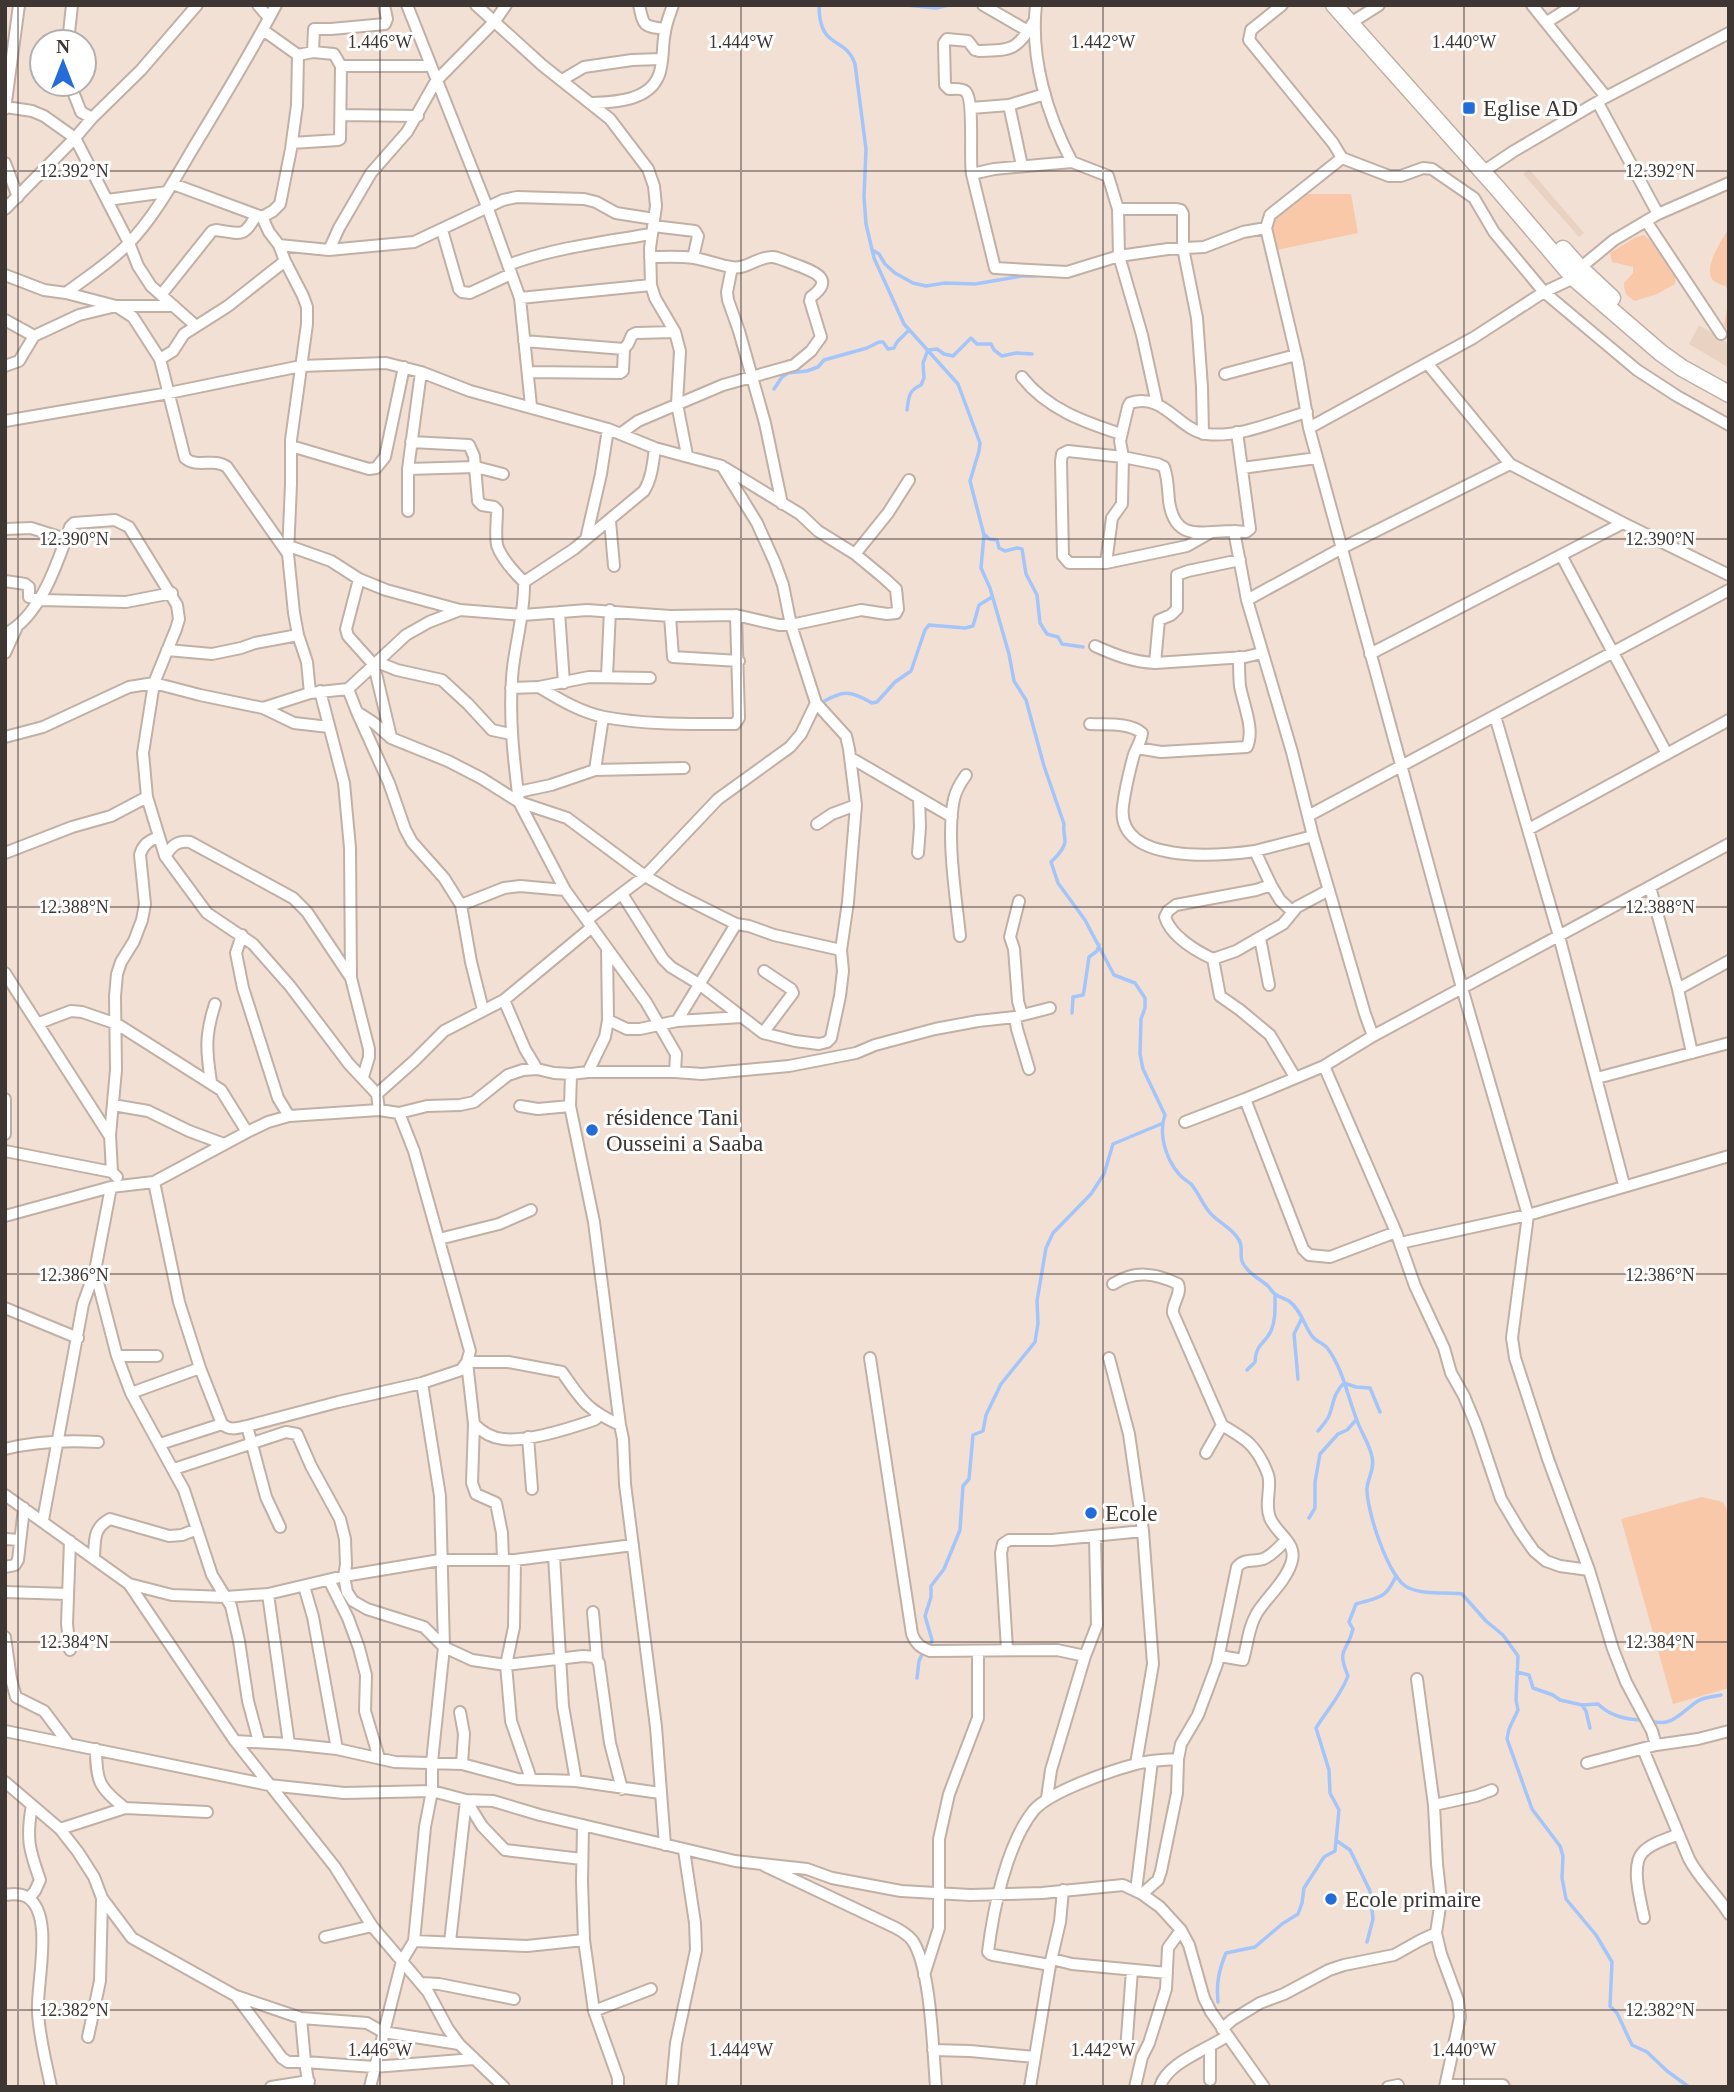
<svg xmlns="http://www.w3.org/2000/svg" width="1734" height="2092" viewBox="0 0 1734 2092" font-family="Georgia,serif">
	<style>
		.built { fill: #ead2c3 }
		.green { fill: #f8c8a9 }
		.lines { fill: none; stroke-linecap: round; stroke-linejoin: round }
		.stream { stroke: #a4c5f9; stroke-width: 3.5 }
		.street-casing { stroke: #c1b0a5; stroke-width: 14 }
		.secondary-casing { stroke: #c1b0a5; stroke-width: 19 }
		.street { stroke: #fff; stroke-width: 10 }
		.secondary { stroke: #fff; stroke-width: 16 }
		.ticks { fill: none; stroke: #3e3632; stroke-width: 2; stroke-opacity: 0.45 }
		.poi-dot { fill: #256cd8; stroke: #fff; stroke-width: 2.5 }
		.labels { text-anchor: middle; stroke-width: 6; stroke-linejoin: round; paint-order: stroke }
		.poi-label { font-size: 23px; fill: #3e3632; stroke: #fff; text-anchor: start }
		.ticks-label { font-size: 18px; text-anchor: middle; fill: #3e3632; stroke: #fff; stroke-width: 6; stroke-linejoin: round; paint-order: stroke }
	</style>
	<rect width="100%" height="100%" fill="#f2e0d5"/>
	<path class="built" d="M1529,169L1584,233L1579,237L1523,174Z
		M1699,325L1729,344V368L1689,344Z"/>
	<path class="green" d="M1296,194H1351L1358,233L1272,251L1270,215Z
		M1729,228V331L1724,325L1729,297L1726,286C1723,285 1718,284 1715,282C1700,271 1722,240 1729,228Z
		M1644,235C1659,248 1678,262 1675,284L1657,294L1635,301C1626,296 1624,292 1624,283L1633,273V267L1612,262L1610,253L1636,237Z
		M1702,1497L1723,1502L1729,1513V1688L1673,1704L1621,1519Z"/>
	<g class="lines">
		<path class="stream" d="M819,5C819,51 845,35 855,64L866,149L864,197L866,224L874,258L904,324L958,384L980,443L979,451L970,481L984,535L981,568L990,588L1009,654L1014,681L1026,700L1044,766L1064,824C1063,831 1065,836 1065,842C1064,850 1056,857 1051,862L1058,883L1085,920L1114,975L1135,983L1145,998V1008L1141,1019L1140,1054L1143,1069L1165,1115C1158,1134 1166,1159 1179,1174C1182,1178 1187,1181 1191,1184C1199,1193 1203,1206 1212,1215C1221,1224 1232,1228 1239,1240C1245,1250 1236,1258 1247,1269C1253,1276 1261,1280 1268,1286C1270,1288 1272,1292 1275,1294C1279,1297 1284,1298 1289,1301C1301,1310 1304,1325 1312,1336C1316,1342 1324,1343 1328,1349C1344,1371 1348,1399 1358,1423C1362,1434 1370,1445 1372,1457C1375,1469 1368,1477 1367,1488C1366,1509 1389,1581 1409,1588C1425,1595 1445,1592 1462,1594L1486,1621L1503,1635L1518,1656L1516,1700L1518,1710L1509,1729L1507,1739L1532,1809L1560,1846L1563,1856L1562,1878L1566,1899L1596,1935L1612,1962L1610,2006L1617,2013L1632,2045L1647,2052L1667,2071L1689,2087
			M906,5L936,8L949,5
			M874,251L879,254L885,264L895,273L913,283L926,286L945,283L975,284L1022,276H1036
			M774,389L782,377L788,373L807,371L818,367L824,360L867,348L879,342H883L888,349L894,348L897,342L908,331
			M907,410C909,397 908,391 921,385L924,378L923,363L928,350L937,349L944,354L953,356L971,338L977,344H991L994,350L1002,356L1016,353L1032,354
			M985,535L989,539L997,540L999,548L1005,551L1017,548L1022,549L1026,574L1037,595L1040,623L1047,634L1058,637L1062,644L1083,647
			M821,703C843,690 850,690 872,703L877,702L895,682L911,671L925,630L929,625L965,628L973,626L979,605L992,597
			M1072,1013L1073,997L1083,995L1084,991L1089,957L1097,951L1099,945
			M1247,1370L1255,1362C1256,1343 1265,1344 1271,1331C1276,1319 1275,1307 1275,1295
			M1298,1379L1294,1334L1302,1318
			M1318,1431C1322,1426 1326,1422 1329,1416C1334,1403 1333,1394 1344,1383L1356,1387L1370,1388L1380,1412
			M1309,1518L1315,1508V1482L1320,1454L1338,1434L1347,1430L1356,1420
			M1517,1672L1529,1675L1533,1688L1553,1695L1560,1700L1582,1705L1586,1711L1590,1728
			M917,1678L919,1661L923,1652L929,1649L932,1640L925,1616L931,1597V1586L944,1569L960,1530L963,1486L969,1479L973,1435L983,1431L986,1415L1001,1384L1035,1342L1038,1323L1037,1301L1046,1248L1053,1233L1091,1194L1104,1174L1113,1144L1161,1124
			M1582,1705L1598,1704C1610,1716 1626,1720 1644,1720
			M1651,1721C1672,1728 1682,1711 1698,1701C1704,1697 1713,1697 1721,1695
			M1337,1841L1350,1850L1370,1891L1373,1919L1367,1942
			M1218,2002C1216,1983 1219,1970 1226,1953L1255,1947L1282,1924L1298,1914L1302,1903L1304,1888L1324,1857L1335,1851L1339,1810L1330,1793L1329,1770L1316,1728C1327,1710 1340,1697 1348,1676C1336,1647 1347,1654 1353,1629L1349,1622L1356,1604C1379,1597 1385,1600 1396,1576"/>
		<g class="street-casing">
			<path id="street" d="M258,5L269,18
				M407,5L488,209L520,298L531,406
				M476,5L542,65L610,119L648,169L654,186L656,206L650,248L651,285L655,298L675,332L680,351L677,404L687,455
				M639,5C644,27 643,26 665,29
				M983,5L1028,31
				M1036,5C1030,58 1047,115 1072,162
				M1282,5L1251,30L1249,40L1333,143L1342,158
				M1532,5L1606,97
				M1357,19L1379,5
				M1547,22L1574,5
				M263,30L298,55L313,52L334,54L341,66L340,139L338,140L292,143
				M68,42L72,5
				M313,52L314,29H331L385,24L387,19L384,5
				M341,66H431
				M562,80L584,67L632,60L661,59
				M70,84L81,112L92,118
				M592,103C615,102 649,101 659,75C664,62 662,45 665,32C666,23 670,14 673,5
				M1598,103L1658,214
				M1009,105L1022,166
				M6,107L32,111L44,116L75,138L129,243L138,266L151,286L196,326
				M971,108L1009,105L1045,94
				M5,109L19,5
				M341,115L418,116
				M5,163L18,197
				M1490,167L1514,151L1606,97L1729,33
				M972,174C969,159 975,98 965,91C962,88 953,89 949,89L945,85L944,43L947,39L968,41L975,50L979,51C1013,50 1017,50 1034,21
				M173,184L262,217L269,232L279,245L285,261L303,296L307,307V324L291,440V484L288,554L294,613L298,635L307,662L310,693
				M107,200L167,192
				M5,209L75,138L92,118L141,70L197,5
				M1118,209H1177L1181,210L1183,214V248L1197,318L1202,387L1203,434
				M262,217L273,211L280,204L291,149L297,105L298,55
				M1646,221L1721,334
				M653,226L695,231L698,236L693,258
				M442,230L459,289L462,292L470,293L511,274
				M279,245L329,250L414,242L503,200L517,197L584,199L596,202L616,213L654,219
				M329,250L339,228L371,173L407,132L436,81L495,21L506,5
				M508,265C553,248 603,242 651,234
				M732,267L727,292L728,300L739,331L765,423L782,504
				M5,275L44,290L66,293L116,306L133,317L160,359L185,458C198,469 213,457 227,467L288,554
				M66,293C87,277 111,262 129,243C155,216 173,182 192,150C221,102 250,55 276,5
				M161,295L212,231L216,230C240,233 244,239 256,215
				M520,298L651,285
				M5,320L34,336
				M524,341L624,349L628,344L632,335L636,333L675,332
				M160,359L173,351L184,334L228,306L285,261
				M1427,363L1510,464L1623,523L1729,575
				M5,366L19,361L34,336L79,315L116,306H174
				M528,372L620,373L623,371L624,349
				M1225,374L1296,355
				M1022,377C1047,409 1084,422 1121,434
				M1157,404L1142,335L1119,256L1118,209L1108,176L1072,162L994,169L972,174L995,268L1067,272L1119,256L1168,249L1204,247L1243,232L1266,228
				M1307,412C1276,421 1239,438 1207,434C1178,430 1164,392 1130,403L1128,407L1120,441L1123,457L1158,464L1164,467C1168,478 1168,490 1169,501C1175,543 1202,531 1234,531L1247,600L1292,752L1313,836L1365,1014L1373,1036
				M5,421L169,393L301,366L386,363L421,372L470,391L608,429L655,448L722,466L757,523L775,563L783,585L791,625L816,703L801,734L790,747L718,799L645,876L588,919
				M1309,428L1473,338L1544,292L1574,278L1580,268L1614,240L1658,214L1729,183
				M620,434L638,421L723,385L794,365L811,351L821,337L810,301L811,297C837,278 812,271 794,264C788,262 780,258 773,257C758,256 747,270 731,267C719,265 707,260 694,258C680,256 664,257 650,257
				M411,442L469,445L474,456L478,501L482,505L494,507L497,510C497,521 495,534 497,545C501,558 514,572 524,582
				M291,446L369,469L376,468L385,457L404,367
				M655,448C653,463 652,478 644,491L574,549L524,582C525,615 514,646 512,678C509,720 514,761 519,802L567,818L645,876L676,894L736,924L749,926L774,935L841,950
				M1242,468L1317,458
				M408,469L476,467L503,474
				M408,511V469L421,372
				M610,521L614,566
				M5,529L31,528L66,539
				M1234,531L1246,532L1250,529L1237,432
				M586,539L601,474L608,429
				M289,546L331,561L359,579L386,590L460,610
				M855,554L888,513L909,480
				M1561,555L1667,754
				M1106,563L1112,518L1122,504L1123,457L1068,451L1062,454L1061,461L1063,556L1069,563H1106L1187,546L1210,533
				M359,579L346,629L348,636L374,665L391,737
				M5,581L25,584L29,587V597L40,600L126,602L172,593
				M1247,600L1342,548L1510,464
				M559,612L564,683
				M670,616L673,657L739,661
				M5,634C40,617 58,562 70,527L74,523L115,520L129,527L177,605L179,619L176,629L154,683L143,753L147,797L165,856L207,913L253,944L290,986L349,1064L377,1094L379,1110
				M1095,646C1115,655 1133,662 1155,663L1245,657L1262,653
				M167,650L212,654L241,648L255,643L298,635
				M5,653L16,629
				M1370,654L1623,523
				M377,662L397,670L442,680L468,704L492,730L511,734
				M1155,663L1159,620L1171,615L1177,609V575L1188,571L1240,560
				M607,676L610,610
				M539,687C559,699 580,712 604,717C646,725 692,724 735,724L739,718L736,615
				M511,688L539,687L589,677L650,678
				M348,689L357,712L374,723L391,738L448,761L481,778L519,802L565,890L646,1002L676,1054L675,1072H588
				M320,691L344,783L350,848L351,978L369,1049V1057L363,1077
				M263,708L310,693L348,689L406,635L429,622L460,610L523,615L587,610L670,616L736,615L779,625H791L861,610L887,614L896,613L898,609L896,589L884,578L855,554L818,531L800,514L725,468
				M357,712L389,783L405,829L412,842L444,878L461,905L471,962L483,1010
				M1495,716L1559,936L1624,1185
				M1090,724C1106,725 1129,722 1142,733C1141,743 1135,749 1133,758C1129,773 1125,790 1123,806C1115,865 1219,856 1255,851
				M5,737L43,727L129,687L154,683L200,695L263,708L294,723L329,727
				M1137,748L1161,752L1247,747C1255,729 1243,704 1240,686C1239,676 1239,667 1239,657
				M851,758L952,817
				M595,770L684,768
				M518,792L551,785L595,770L603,717
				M1308,816L1729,590
				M817,824L832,814L856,805
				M1529,829L1729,720
				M5,853L72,827L111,816L147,797
				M918,853L920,827L919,798
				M165,856C172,846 177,840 190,842L293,898L307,912L351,978
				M1271,885L1280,900L1293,912
				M1650,887L1678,989L1692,1053
				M622,894L663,959L671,967L699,984L763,1033L795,1041L819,1044L827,1042L831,1038L840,996L843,971L841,950L848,902L856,805L849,749L846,736L816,703
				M1019,901L1010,937L1014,949L1018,1001L1022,1015
				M461,905L504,888L520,886L565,890
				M242,935L236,953L243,988L278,1098L289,1116
				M960,936C956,897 946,837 954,799C956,790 961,782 966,775
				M1260,938L1269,985
				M1213,959L1236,951L1283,924L1297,907L1329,890
				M5,973L109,1135
				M1678,989L1729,961
				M504,1000L525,1049L537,1069
				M1015,1017L1017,1029L1029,1069
				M608,1020L627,1029H640L677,1021L742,1017
				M677,1021L736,924
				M39,1023L71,1011L82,1012L117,1024L221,1090L247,1132
				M763,1033L793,993L791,989L764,971
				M1324,1066L1396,1232L1415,1286L1444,1348L1451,1373L1464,1396L1476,1425L1501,1499L1520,1531L1534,1551L1546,1561L1560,1566L1589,1570
				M675,1072L702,1074L789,1066L856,1053L875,1045L935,1029L978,1021L1015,1017L1050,1008
				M571,1074L570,1106L594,1222L620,1425
				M1295,1077L1270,1035L1240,1010L1220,996L1213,959C1196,951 1171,936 1165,917L1168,911L1176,905L1256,890L1271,885L1255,851L1313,836
				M1597,1078L1729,1043
				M211,1082C206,1050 205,1035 215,1004
				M377,1094L414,1061L444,1031L504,1000L592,927
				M5,1099V1134
				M1245,1099L1324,1066L1373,1036L1729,844
				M113,1105L148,1111L189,1131L224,1144
				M520,1106L538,1109L570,1106
				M399,1113L414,1151L470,1351L467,1362L474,1424C482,1432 492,1438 503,1439C527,1442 571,1428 594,1420L597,1418L596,1414
				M1185,1122L1245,1099L1294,1226L1303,1249L1309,1255L1330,1257L1396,1232
				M5,1151L112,1172L117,1177
				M112,1172L110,1135L116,1070L115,996L117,974L121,962L134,941L142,920L145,904L140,855C143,844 149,841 158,837
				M154,1182L179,1302L200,1368L222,1424C230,1431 238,1428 247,1426L338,1402L422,1383L440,1496L444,1647L432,1762V1791L425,1827L414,1941
				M5,1216L111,1187L154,1182L247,1132L268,1122L289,1116L379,1110L399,1113L427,1106L460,1105L474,1102L508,1075L523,1070L537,1069L554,1073L571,1074L588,1072L605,1037L608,1020L607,948
				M439,1239L499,1224L531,1210
				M1400,1243L1528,1215L1729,1156
				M95,1271L117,1356L131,1393L184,1490L212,1575L231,1606L239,1641L248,1701L259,1742
				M1113,1284C1135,1270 1155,1273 1178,1284C1182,1295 1172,1302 1173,1313L1222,1425L1206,1453
				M5,1308L78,1338
				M117,1356H157
				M870,1358L912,1634C916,1644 920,1647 930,1651L1057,1650L1085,1656
				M1109,1358L1129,1434L1143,1531L1153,1664L1136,1764
				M467,1362H508L562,1372C582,1401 587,1410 620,1425L623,1439L625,1484L656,1727L665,1845
				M422,1383L461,1370L467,1362
				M131,1393L200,1368
				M474,1424L472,1483L476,1494L496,1503L502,1533L503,1560
				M247,1426L266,1497L280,1527
				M528,1437L532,1489
				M160,1444L222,1424
				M5,1449C37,1441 66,1440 98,1442
				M174,1469L286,1432L297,1434L311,1466L340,1519L345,1539L346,1565L344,1576L347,1592L353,1601L367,1609L424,1627L444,1647L472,1660L506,1665L511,1721L531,1779
				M5,1495L129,1584L172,1595L226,1597L268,1594L344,1576L440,1560H515L633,1545
				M43,1520L83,1304L95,1271L111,1187
				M5,1539L20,1540
				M554,1556L563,1706L576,1781
				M94,1558C95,1540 93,1528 110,1519L169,1536L182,1535L197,1529
				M515,1560L514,1627L506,1665L583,1656L595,1657L599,1663L610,1743L622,1789
				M5,1567L15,1565L18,1560L24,1508
				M329,1580L348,1618L359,1648L366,1675L365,1711L379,1758
				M129,1584L235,1741L335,1867L372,1926L428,1992L448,2029L459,2044L504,2087
				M304,1586L313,1617L337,1749
				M5,1592L68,1594
				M268,1594L289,1744
				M593,1612L597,1659
				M5,1637L11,1679L16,1697L44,1711L68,1743
				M1007,1649L1001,1553L1003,1544L1009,1540H1052L1143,1531
				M70,1650L67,1624L70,1541
				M1220,1656L1243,1660C1248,1643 1248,1628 1257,1613C1267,1597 1285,1582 1291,1564C1299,1543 1277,1535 1270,1518C1265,1505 1270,1493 1269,1480C1269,1475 1266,1470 1264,1465C1252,1441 1244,1439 1222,1425
				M1417,1679L1434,1805L1476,1796L1492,1790
				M460,1712L464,1734L462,1764
				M5,1731L269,1785L344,1793L432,1791L466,1800L493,1801L540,1815L735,1861L807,1869L832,1878L901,1891L970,1895L1042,1893L1123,1885L1142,1894L1160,1907L1181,1930L1189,1945L1204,1998L1211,2012L1264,2087
				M235,1741L289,1744L337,1749L395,1762L462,1764L518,1779L576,1781L660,1793
				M1656,1745L1652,1731L1626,1682L1613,1649L1589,1570L1548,1459L1515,1358L1512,1338L1528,1215L1462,988L1309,428L1298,363L1266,228L1270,215L1342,158L1389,176H1401L1423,168L1432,169L1474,198L1494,232L1544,292L1637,370L1677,396L1729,425
				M96,1749C96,1781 99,1788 125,1808L207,1812
				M1643,1749L1689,1859C1700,1880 1717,1894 1729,1914
				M1587,1763L1656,1745L1698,1739L1729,1731
				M5,1782L60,1829L78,1852L94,1877L102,1898L132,1938L236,1996L282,2058L288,2062H305L309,2087
				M1047,1798L1051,1770L1085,1656L1097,1625L1095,1537
				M1434,1805L1437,1864L1441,1900L1436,1933L1441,1954L1458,2000L1460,2017L1445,2087
				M583,1825L582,1882L584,1940L594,2011L618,2078V2087
				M60,1829L125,1808
				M765,1866L894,1927C900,1930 907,1934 912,1940C931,1966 933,2052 936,2087
				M1136,1891L1152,1761
				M1142,1894L1158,1880L1161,1871L1177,1793L1178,1759
				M5,1895C12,1894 20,1893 27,1897C55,1914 36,1984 38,2012C39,2036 46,2062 51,2087
				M29,1898L35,1891L40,1880C29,1849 26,1838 32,1805
				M1644,1918C1641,1902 1630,1865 1643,1852C1651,1843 1668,1839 1678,1834
				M325,1937L372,1926
				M450,1942L466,1800L482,1826L505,1850L582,1859
				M1052,1959L1072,1964L1167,1973
				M1050,1965L993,1955L990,1954L988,1952C993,1910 1007,1843 1034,1810C1051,1791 1110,1771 1136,1764C1150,1760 1164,1760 1178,1759L1181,1744L1198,1715L1217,1664L1237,1567C1244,1558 1254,1562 1263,1559C1273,1555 1279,1547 1286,1540
				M924,1975L939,1928V1839L949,1794L978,1718V1651
				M421,1983L439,1984L514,1999
				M236,1996L301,2018L367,2023L383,2032L459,2044
				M594,2011L651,1989
				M301,2018L305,2062L374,2067L474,2059
				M1222,2029L1232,2020L1260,2003L1284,1994L1329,1970L1344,1965L1394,1955L1419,1941L1436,1933
				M88,2037L100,1981L102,1898
				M1210,2047V2080
				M933,2050L970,2051L1035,2057
				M1126,2051L1132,1970
				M1446,2085H1503L1504,2087
				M271,2087L309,2081
				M370,2087L402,1961L414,1941L527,1946L584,1940
				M672,2087L676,2043L696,1950L695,1923L684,1850
				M1030,2087L1050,1965L1060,1922L1063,1890
				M1135,2087L1142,2057L1149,2043L1166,1989L1168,1948L1181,1930
				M1160,2087C1166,2063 1208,2049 1227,2036
				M1388,2087L1398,2085"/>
		</g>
		<g class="secondary-casing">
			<path id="secondary" d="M1334,5L1498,189L1574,278L1661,353L1682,368L1729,394
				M1563,249L1580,268L1612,298"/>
		</g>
		<use href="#street" class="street"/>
		<use href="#secondary" class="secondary"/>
	</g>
	<path class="ticks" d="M18,5V2087M380,5V2087M741,5V2087M1103,5V2087M1464,5V2087M5,171H1729M5,539H1729M5,907H1729M5,1274H1729M5,1642H1729M5,2010H1729"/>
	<g class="poi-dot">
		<rect x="1462" y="101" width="14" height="14" rx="3.5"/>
		<circle cx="592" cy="1130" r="7"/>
		<circle cx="1091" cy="1513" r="7"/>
		<circle cx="1331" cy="1899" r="7"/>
	</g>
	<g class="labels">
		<g class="poi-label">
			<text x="1483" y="116">Eglise AD</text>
			<text x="606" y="1125">résidence Tani<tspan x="606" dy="26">Ousseini a Saaba</tspan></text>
			<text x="1105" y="1521">Ecole</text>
			<text x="1345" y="1907">Ecole primaire</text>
		</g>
	</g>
	<g class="ticks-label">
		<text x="380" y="48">1.446°W</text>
		<text x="741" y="48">1.444°W</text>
		<text x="1103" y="48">1.442°W</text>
		<text x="1464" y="48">1.440°W</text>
		<text x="74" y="177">12.392°N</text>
		<text x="1660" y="177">12.392°N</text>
		<text x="74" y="545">12.390°N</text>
		<text x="1660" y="545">12.390°N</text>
		<text x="74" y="913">12.388°N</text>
		<text x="1660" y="913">12.388°N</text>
		<text x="74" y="1281">12.386°N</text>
		<text x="1660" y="1281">12.386°N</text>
		<text x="74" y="1648">12.384°N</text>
		<text x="1660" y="1648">12.384°N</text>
		<text x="74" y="2016">12.382°N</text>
		<text x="1660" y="2016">12.382°N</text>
		<text x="380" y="2056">1.446°W</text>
		<text x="741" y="2056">1.444°W</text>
		<text x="1103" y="2056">1.442°W</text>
		<text x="1464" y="2056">1.440°W</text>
	</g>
	<rect width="1734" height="2092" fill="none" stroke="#3e3632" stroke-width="14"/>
	<g transform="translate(63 63)"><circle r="33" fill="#ffffff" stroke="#b2afad" stroke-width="2"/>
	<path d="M0-5L12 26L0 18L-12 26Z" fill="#256cd8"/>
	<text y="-10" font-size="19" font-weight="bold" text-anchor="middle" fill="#3e3632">N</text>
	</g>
</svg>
